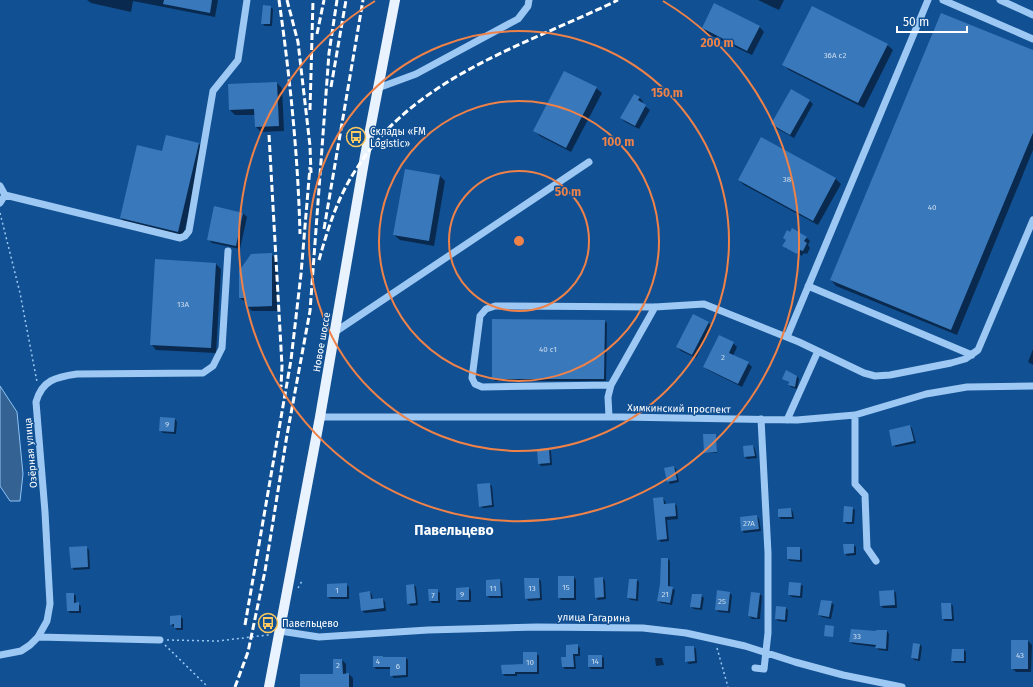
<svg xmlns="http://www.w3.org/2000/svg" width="1033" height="687" viewBox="0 0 1033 687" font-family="'Fira Sans',sans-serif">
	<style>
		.water { fill: #346292; stroke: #8fc4f6 }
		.shadow { fill: #0007 }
		.building { fill: #3979bb }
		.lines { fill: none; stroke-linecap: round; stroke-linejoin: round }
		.path { stroke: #9dc8f3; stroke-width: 1.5; stroke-dasharray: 2 3; stroke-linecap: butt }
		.minor { stroke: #9dc8f3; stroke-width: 7 }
		.major { stroke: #e9f3ff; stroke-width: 10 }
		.rail { stroke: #fff; stroke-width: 3; stroke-dasharray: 7 3; stroke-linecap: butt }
		.ring { fill: none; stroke: #ee8249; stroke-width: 2 }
		.labels { text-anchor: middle; stroke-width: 3; stroke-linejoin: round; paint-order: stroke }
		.number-label { font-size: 8px; fill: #cedeee }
		.poi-label { font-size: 10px; fill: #fff; stroke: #115093; text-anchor: start }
		.street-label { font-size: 10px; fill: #fff; stroke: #115093 }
		.district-label { font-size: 14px; font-weight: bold; fill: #fff; stroke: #115093 }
		.centre { fill: #ee8249; stroke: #115093; stroke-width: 2 }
		.ring-label { font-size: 12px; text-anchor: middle; font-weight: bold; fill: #ee8249; stroke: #115093; stroke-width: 3; stroke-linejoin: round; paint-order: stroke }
	</style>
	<rect width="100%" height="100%" fill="#115093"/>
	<path class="water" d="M0,386L17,412L23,474L20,501H10L0,486Z"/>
	<path class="shadow" d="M87,0H218L215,17L133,1L131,12L91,3Z
		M758,0H784L779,10Z
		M270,7L273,9L272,26H265L262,23Z
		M813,8L887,45L893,50L864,108L789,70L784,65Z
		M759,26L764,32L752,55L708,34L703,28Z
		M1033,52V150L957,335L836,286L831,280Z
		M277,83L282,88L284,131L261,132L256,127L255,115H235L230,110L229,85Z
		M596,88L602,93L571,152L540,136L535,131Z
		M634,95L640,98L643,102L642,104L650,110L639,129L625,122L621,118Z
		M810,101L813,104L794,138L776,128L773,124Z
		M762,138L836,179L841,184L818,225L744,185L739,180Z
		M199,144L204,149L183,237L126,223L121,218L163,153Z
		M440,176L445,181L434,246L400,240L394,235Z
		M243,213L247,217L240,249L212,243L208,239Z
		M806,237L810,241L808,245L810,248L807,254L804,253L801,257L802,256L787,247V249L783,246L787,240Z
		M271,254L277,260V311H252L247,306V303L240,298Z
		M216,264L221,269L216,353L156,350L151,344Z
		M694,316L709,323L712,327L696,358L681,351L677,347Z
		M604,321L607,323L606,381H495L493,378Z
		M733,343L737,347L733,356L748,363L752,367L742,387L708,370L704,367Z
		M1033,349V365L1028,362Z
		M797,376L799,379L797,389L791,387L789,385V383L784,378Z
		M175,419L177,422L176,434L163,433L160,430Z
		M910,426L912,428L916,443L896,447L893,445Z
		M716,435L717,453H705Z
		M753,446L755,449L757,458L747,459L745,457Z
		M548,449L551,451L552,465L541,466L539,463Z
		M674,467L676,469L679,482L670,484L668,481Z
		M489,484L492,486L494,507L483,508L480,506Z
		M663,499L665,501L666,504H675L677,506L678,519L667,520L669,541L661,542L658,539Z
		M852,508L855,510L854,524H847L844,522Z
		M791,509L793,512L794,519H781L779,517Z
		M757,516L759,519L761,531L744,533L742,530Z
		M853,545L856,547V555L847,556L845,553Z
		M86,547L89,550L90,569L74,570L72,567Z
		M799,548L802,550V562L790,561L788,559Z
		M668,559L670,561V587L675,590L672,605L661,603L658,600Z
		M574,577L576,580V600H561L559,597Z
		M603,578L605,581L606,599L598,600L596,597Z
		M538,579L541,581L542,600L529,601L526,598Z
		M499,580L502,583L503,598H490L487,596V581Z
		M637,580L639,582L638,601L631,600L628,598Z
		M346,584L349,587V599H331L328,597Z
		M800,584L803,586L802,598L792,597L789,595Z
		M414,585L416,587L418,605L411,606L408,603Z
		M469,588L471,591V602H459L457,599Z
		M437,590L440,593V603H432L430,601Z
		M894,591L896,593L897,608H883L881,606Z
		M370,592L372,595L373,600L383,599L385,602L386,611L365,613L362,611Z
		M729,593L732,595L730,613L719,612L716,610Z
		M74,594L76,596V603L81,606V613H70L68,611Z
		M760,594L762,596L760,619H752L749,616Z
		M701,595L704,598L702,610L694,609L691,607Z
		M831,602L834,605L831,619L822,617L819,615Z
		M951,604L953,606L954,621H945L943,619Z
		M786,608L788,610L787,622L778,621L776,619Z
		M180,616L183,619V630H177L171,624Z
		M887,631L889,634L888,651L879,650L876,647L853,644L850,642L877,632Z
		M1028,641L1032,645L1031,672H1016L1012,668Z
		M920,644L922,647L920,661L914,660L912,657Z
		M577,645L580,648V656H575L576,669H565L563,667L567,658Z
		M694,647L696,649L697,663L689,664L686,661Z
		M964,650L966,652V663H955L952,661Z
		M536,653L539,656V674H517V676H505L503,674L524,665Z
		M601,656L604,658V669H591L589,667Z
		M374,657H383L384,658H406L408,660V677L394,678L391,675V669H376L374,667Z
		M655,658H662L664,665L656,666Z
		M342,660L346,664V675L349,674L353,678V687H301L334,675Z"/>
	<path class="building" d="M164,0H212L210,13L163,4Z
		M714,3L760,26L747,51L702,28Z
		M263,5L271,6L270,24H261Z
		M812,6L888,44L858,103L782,65Z
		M941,13L1033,50V133L951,330L830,280Z
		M564,71L597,87L566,148L533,131Z
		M277,82L279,126L255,127L254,109L229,110L228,84Z
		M791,89L810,100L790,135L771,124Z
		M634,94L640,97L638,100L646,105L635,126L620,118Z
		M166,135L199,143L178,232L120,218L137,145L162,151Z
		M761,137L836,178L813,221L738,180Z
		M405,169L440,175L429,241L393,235Z
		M214,206L243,213L236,246L207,240Z
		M792,228L807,237L804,241L807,243L803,251L800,250L797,254L782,246L786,240L783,238L787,230L790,232Z
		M272,253V306L246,307V298H239V271L251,254Z
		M155,259L216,263L211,348L150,345Z
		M693,314L709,322L692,355L676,347Z
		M492,319L605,320L604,379H492Z
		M719,335L734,342L729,353L749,362L738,384L703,367Z
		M786,370L797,376L795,387L788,385L789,382L782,379Z
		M160,417L175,418L174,432L159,431Z
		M910,425L914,441L892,446L889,430Z
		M703,434H716L717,452L704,453Z
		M753,445L755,456L744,457L743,446Z
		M549,448L550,463L538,464L537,449Z
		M674,466L677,480L667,482L664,468Z
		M490,483L492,505L479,507L477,484Z
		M663,497L664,504L675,503L676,516L665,517L667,539L657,540L653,498Z
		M844,506L853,507L852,522H843Z
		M791,508L792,517H778V509Z
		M757,515L759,529L741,531L740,517Z
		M843,544H854V553L844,554Z
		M87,546L88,567L71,568L69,547Z
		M787,547H800V560L787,559Z
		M661,558H668V586L673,587L670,603L657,601L660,584Z
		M558,576H574V598H558Z
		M603,577L604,597L595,598L594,578Z
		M524,578H539L540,598L525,599Z
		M500,579L501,596H486V580Z
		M629,579H637L636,599L627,598Z
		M789,582L801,583L800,596L788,595Z
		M347,583V597H327V584Z
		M414,584L416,603L407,604L406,585Z
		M469,587V600H456V588Z
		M428,589H438V601H429Z
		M717,590L730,592L728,611L715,610Z
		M894,590L895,605L880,606L879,591Z
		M370,591L371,599L383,598L384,608L361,611L359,593Z
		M751,592L760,593L757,618L748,616Z
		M66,593H74V603L79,602V611H67Z
		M692,594H702L700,608L690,607Z
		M821,600L832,601L829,617L818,615Z
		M941,603H951L952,619H942Z
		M776,606L786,607L785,620L775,619Z
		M181,615V628H174V624L170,625V616Z
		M825,625L834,626L833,637L824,636Z
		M851,629L876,631V630H887L886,649L875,648L876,645L849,642Z
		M1011,640H1028V669H1011Z
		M913,643L920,644L918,659L911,658Z
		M578,644V654H573L574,667H562L561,657H566V645Z
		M685,646H694L695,661L685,662Z
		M952,649H964V661H951Z
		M523,652H537V672H515V674H502L501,665L523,664Z
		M588,655H602V667H588Z
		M373,656H383V657H406V675L390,676V667H373Z
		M333,659H342L343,674L349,673V687H300V674H333Z"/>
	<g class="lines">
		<path class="path" d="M0,213L20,293L37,382
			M298,588L302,581
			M167,640L218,641L268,635V623L272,612
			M165,645L208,687
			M717,648L728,687"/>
		<path class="minor" d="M943,0L1033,39
			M1000,0L1033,15
			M378,88L416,74L518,19L528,6L529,0
			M0,186L5,195L0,203
			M5,195L180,238L185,236L189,231L213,91L238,60L247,0
			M808,286L972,355
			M335,332L589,162
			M787,337L928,0
			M611,385L655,307
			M855,415V484L865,495L867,548L876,561
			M320,417H621L797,420L855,415L926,394L967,387L1033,386
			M609,417L608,397L611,385L482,387L475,384L472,378L480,316L486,309L495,306L655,307L704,304L799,342L864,373L875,376L890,375L951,363L965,359L978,350L1033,220
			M787,420L818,351
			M280,631L319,637L428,630L537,627L643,628L686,633L745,646L795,662L843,675L902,687
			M38,637L160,640
			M0,655L21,651L30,645L38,637L47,621L50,604L45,512L36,402C42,380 56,377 77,374L203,373L213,366L222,348L228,251
			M755,668L764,669L768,633V553L761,419"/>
		<path class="major" d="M269,687L320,417L365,156L395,0"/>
		<path class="rail" d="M279,0C290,78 298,155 300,234
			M287,0L298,42L310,146L311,173
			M317,34L324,0
			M331,87L346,0
			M310,110L313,0
			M269,135L282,366L281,387
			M324,229L363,0
			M319,260C328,228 338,196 357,168C415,76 526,45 618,0
			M245,625L291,360L301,274L310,167
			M235,687L248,652L265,571L287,435L310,311L329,53L337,0"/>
	</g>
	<g class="ring">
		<circle cx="519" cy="241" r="70"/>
		<circle cx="519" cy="241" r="140"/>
		<circle cx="519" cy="241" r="210"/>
		<path d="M663 1A280 280 0 1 1 375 1"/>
	</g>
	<defs>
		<g id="bus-ring" transform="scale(1)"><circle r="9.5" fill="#115093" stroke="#ffc95f" stroke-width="1.5"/><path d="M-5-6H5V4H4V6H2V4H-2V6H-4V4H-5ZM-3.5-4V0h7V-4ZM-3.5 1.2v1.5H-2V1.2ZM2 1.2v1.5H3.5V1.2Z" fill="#ffc95f"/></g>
	</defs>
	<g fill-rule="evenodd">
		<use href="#bus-ring" x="356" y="137"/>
		<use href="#bus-ring" x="268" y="623"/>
	</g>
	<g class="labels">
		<g class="number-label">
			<text x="835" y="58">36А с2</text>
			<text x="787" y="182">38</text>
			<text x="932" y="210">40</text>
			<text x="183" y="307">13А</text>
			<text x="548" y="352">40 с1</text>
			<text x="723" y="360">2</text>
			<text x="167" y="427">9</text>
			<text x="749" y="526">27А</text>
			<text x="566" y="590">15</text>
			<text x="493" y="591">11</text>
			<text x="532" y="591">13</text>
			<text x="337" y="593">1</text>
			<text x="462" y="597">9</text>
			<text x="665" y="597">21</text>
			<text x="433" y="598">7</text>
			<text x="722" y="604">25</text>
			<text x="857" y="639">33</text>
			<text x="1020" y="658">43</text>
			<text x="378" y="664">4</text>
			<text x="595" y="664">14</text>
			<text x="530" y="665">10</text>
			<text x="338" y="668">2</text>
			<text x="398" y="669">6</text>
		</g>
		<g class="poi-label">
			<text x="370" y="135">Склады «FM<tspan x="370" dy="12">Logistic»</tspan></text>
			<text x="282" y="627">Павельцево</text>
		</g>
		<g class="street-label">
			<text transform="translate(321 342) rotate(-80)" y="4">Новое шоссе</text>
			<text transform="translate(679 408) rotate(1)" y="4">Химкинский проспект</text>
			<text transform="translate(30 453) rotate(-95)" y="4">Озёрная улица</text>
			<text transform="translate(594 617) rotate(1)" y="4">улица Гагарина</text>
		</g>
		<g class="district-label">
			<text x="454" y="535">Павельцево</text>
		</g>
	</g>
	<circle cx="519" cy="241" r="6" class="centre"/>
	<g class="ring-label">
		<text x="717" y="47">200 m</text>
		<text x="667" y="97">150 m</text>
		<text x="618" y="146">100 m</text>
		<text x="568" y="196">50 m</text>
	</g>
	<path d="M897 26v6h70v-6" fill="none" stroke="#ffffff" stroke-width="2"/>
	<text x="903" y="26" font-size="12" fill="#ffffff" stroke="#115093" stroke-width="3" paint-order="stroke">50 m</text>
</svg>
